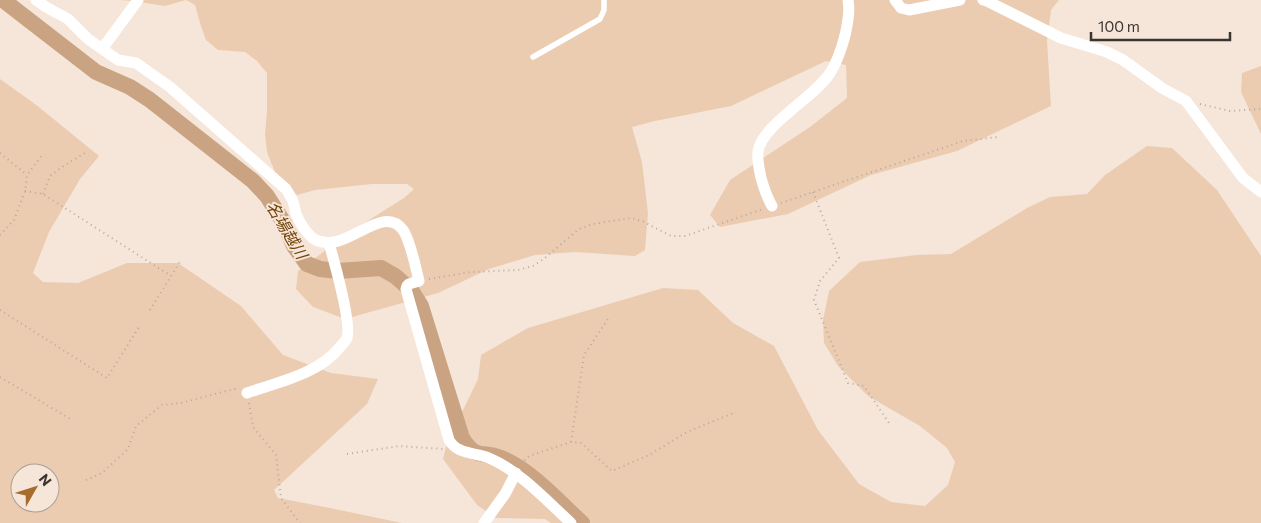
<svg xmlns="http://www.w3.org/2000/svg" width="1261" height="523" viewBox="0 0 1261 523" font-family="Commissioner,'Noto Sans JP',sans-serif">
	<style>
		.green { fill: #ebccb1; fill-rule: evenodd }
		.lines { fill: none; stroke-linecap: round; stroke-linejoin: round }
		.river { stroke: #caa482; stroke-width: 16 }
		.path { stroke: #b6aaa0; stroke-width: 2; stroke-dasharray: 1 4; stroke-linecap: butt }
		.lane { stroke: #fff; stroke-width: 5.5 }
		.street { stroke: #fff; stroke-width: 11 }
		.labels { text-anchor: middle; stroke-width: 4; stroke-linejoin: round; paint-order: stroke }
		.water-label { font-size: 16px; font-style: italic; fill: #724206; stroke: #f5e6d9 }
	</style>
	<rect width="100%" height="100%" fill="#f5e6d9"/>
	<path class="green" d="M120,0H1059L1051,10L1047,41L1051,106L957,151L871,175L788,214L720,227L710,215L730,180L810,127L847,98L846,65L826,61L731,106L655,121L632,127L642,162L648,213L645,250L635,256L575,252L535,255L489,269L438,293L345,319L313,307L296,289L298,271L350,232L404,198L414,189L407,184H372L315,190L297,195L278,180L267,152L265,134L267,112V73L257,61L245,52L218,50L206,40L201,26L195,5L186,0L165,6L132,1Z
		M1261,66V134L1241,92L1242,73Z
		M0,79L35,104L99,156L80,179L49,232L33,273L43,282L78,283L127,263H178L241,306L283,355L331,373L378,379L367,404L274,490L278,498L330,508L402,523H0ZM20,473H50V503H20Z
		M1147,146L1172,148L1217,190L1261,256V523H551L545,519L496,518L477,505L443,459L447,443L478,379L481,355L528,328L663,288L698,290L733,323L774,346L818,430L859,484L891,502L925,506L948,485L955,462L947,448L920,426L868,396L838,366L824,343L823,320L829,291L860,262L916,255L951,254L1027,208L1050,197L1087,194L1105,175Z"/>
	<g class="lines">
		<path class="river" d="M3,0L96,72L130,87L150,100L253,181L267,196L284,223L294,246L307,264L320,269L338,271L381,268L395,276L411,290L421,306L462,438C477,461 481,450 501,458C531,470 558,501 582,523"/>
		<path class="path" d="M1200,104L1230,111L1261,109
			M0,153L27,175
			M25,191L43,194L171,276
			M813,192L839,258L820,281L814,300L848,383L864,386L891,426
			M43,194L50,176L62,167L88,151
			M781,203L963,141L998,137
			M0,235L14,220L25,191L27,175L43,154
			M429,279L471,272L518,270L533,266L545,258L579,229L593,224L631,218L642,221L671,236H685L763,209
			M0,310L107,378L139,327
			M150,310L181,260
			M0,377L72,420
			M249,403L253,427L276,455L281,498L300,523
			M571,442L584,355L608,319
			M347,454L399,446L443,449
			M521,464L529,456L571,442L581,443L612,471L649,455L687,432L736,412
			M86,480L102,473L128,449L136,426L162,405L181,403L238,388"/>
		<path class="lane" d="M533,57L600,19L604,10V0"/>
		<path class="street" d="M36,0L46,7L68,19L88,39L118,60L136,63L170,87L286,189C288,192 290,196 292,199C294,204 295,209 296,214C299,222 307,234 314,239C345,257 381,201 403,230C410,240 416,268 419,281L409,284L407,286L406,289L449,440C458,455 474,452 489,458C521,472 546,500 571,523
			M895,0L901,8L909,10L960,0
			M983,0L987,1L1061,38L1107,52L1123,60L1162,88L1186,101L1243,178L1261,192
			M102,49L138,0
			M772,206C766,196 764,188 761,178C759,169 757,160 758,151C762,125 815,97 830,73C839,59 846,36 848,19C849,13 849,6 848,0
			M247,393C278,382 319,374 340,347C342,344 346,341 347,338C352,323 334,261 329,243
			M484,523L505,494L516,473"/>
	</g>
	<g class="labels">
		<g class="water-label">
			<text transform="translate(287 230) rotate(59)" y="6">名場越川</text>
		</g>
	</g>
	<g transform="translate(35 488) rotate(51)"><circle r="24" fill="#f5e6d9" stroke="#ab9f95"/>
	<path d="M0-4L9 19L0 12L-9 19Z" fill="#a76b2d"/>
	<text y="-8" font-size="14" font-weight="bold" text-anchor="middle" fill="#3b3530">N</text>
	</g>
	<path d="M1091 32v8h139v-8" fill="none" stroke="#3b3530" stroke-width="2.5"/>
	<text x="1098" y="32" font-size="15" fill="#3b3530" stroke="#f5e6d9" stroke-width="4" paint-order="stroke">100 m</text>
</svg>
